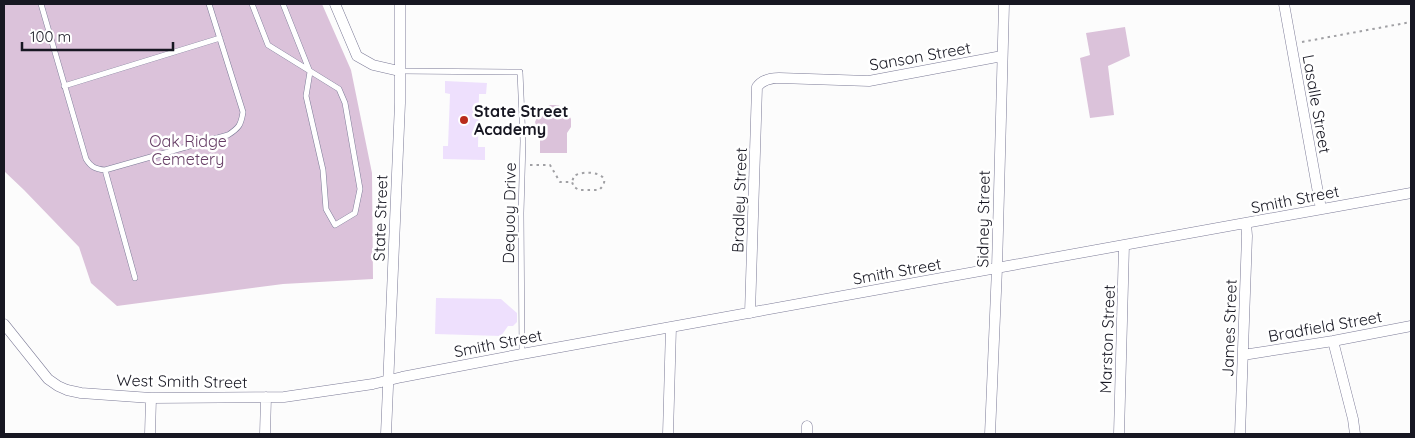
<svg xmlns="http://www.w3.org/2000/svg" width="1415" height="438" viewBox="0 0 1415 438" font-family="Quicksand,sans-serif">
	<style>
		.green { fill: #dbc2da }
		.building { fill: #eee0fd }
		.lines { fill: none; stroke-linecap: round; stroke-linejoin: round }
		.service-casing { stroke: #7c7b97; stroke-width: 6 }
		.minor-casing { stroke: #7c7b97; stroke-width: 11 }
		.path { stroke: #a0a0a4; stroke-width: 2; stroke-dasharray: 2.5 4; stroke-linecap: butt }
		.service { stroke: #fff; stroke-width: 5 }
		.minor { stroke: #fff; stroke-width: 10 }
		.poi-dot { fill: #b92c1c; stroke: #fff; stroke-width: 2 }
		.labels { text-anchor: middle; stroke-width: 5; stroke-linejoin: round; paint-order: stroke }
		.street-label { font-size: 16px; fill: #171722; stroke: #fff }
		.poi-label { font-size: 16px; font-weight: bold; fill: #171722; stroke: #fff; text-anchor: start }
		.park-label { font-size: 16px; fill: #663d65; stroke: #fff }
	</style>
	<rect width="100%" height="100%" fill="#fcfcfc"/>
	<path class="green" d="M4,4H322L351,70L372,173L373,279L283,284L117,306L91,283L79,247L24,190L4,171Z
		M1125,27L1130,56L1108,66L1114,115L1090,118L1080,58L1090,55L1086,33Z
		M550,105H558L566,110L571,119V127L567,133V153H540V138L535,122L540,111Z"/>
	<path class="building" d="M445,81L487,83L486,94H479L478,147H485V160L443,159V146H448L450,94L445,93Z
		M436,298L501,299L517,313V322L513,326H508L501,336L435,334Z"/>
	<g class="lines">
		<g class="service-casing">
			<path id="service" d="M41,4L86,159C91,167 95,169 105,170L228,135C239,128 241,125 243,112L209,4
				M252,4L268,45L339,89L345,103L360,189L355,213L335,225L326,209L323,170L306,96L310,72L283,4
				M400,71L520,72L523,141L521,213L522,354
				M64,86L220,38
				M105,170L135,278"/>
		</g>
		<g class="minor-casing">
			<path id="minor" d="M335,4L357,56L373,65L399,71
				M1284,4L1321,209
				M750,313L757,87C762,80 771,78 779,78L869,81L1002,56
				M4,324L48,379L58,386L67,390L81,393L151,398L284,397L373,384L402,377L522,354L1411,193
				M1333,341L1353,419L1355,434
				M1243,355L1333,341L1411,326
				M150,434L151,398
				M265,434L266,397
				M386,434L400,103V4
				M668,434L671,327
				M807,434V426
				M990,434L997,268L1004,4
				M1119,434L1124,245
				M1240,434L1247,236L1246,223"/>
		</g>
		<path class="path" d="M1302,42L1411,22
			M530,165H550L560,182H572L574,187L579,190H599C617,173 584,169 574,176L572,182"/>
		<use href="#service" class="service"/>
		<use href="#minor" class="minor"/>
	</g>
	<circle class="poi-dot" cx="464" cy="120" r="5"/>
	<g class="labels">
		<g class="street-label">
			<text transform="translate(920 56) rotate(-10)" y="6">Sanson Street</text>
			<text transform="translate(1317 104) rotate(80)" y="6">Lasalle Street</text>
			<text transform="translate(1295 199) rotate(-11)" y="6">Smith Street</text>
			<text transform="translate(739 200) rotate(-88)" y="6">Bradley Street</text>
			<text transform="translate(509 213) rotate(-89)" y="6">Dequoy Drive</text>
			<text transform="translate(380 218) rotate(-88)" y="6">State Street</text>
			<text transform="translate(983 219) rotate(-89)" y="6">Sidney Street</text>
			<text transform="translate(897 271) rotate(-10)" y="6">Smith Street</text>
			<text transform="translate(1325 326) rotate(-10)" y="6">Bradfield Street</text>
			<text transform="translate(1229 328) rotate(-88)" y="6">James Street</text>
			<text transform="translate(1107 339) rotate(-88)" y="6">Marston Street</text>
			<text transform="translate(498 343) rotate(-11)" y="6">Smith Street</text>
			<text transform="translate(182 381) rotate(1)" y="6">West Smith Street</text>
		</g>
		<g class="poi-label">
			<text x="474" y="117">State Street<tspan x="474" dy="18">Academy</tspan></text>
		</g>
		<g class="park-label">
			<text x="188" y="147">Oak Ridge<tspan x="188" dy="18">Cemetery</tspan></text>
		</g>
	</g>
	<rect width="1415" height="438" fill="none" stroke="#171722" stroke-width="10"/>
	<path d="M22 42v8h151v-8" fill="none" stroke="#171722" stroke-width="2.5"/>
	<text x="30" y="42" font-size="15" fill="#171722" stroke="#ffffff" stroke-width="4" paint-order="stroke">100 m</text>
</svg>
